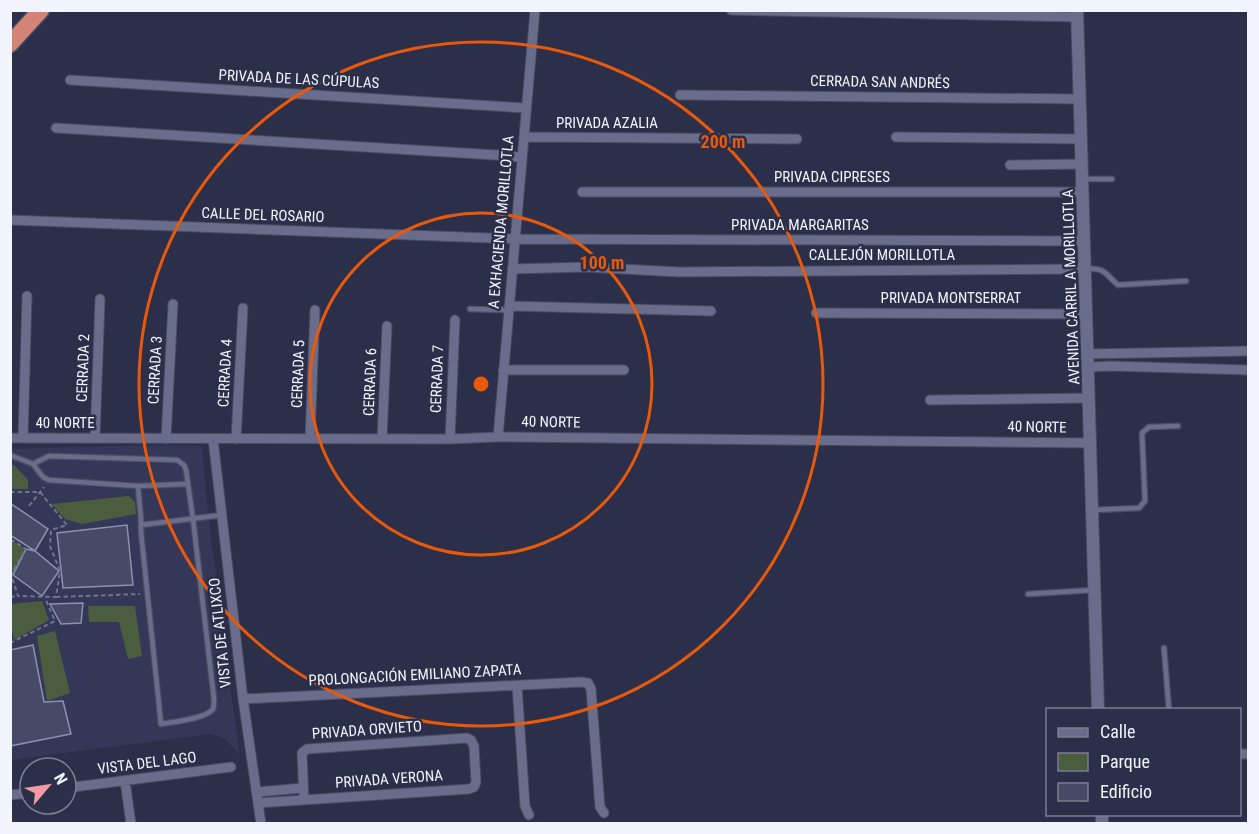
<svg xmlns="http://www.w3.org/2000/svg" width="1259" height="834" viewBox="0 0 1259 834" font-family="'Roboto Condensed',sans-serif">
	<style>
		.built { fill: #343758 }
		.green { fill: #4a5d3e }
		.building { fill: #474a66; stroke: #8d91b1; stroke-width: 1.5 }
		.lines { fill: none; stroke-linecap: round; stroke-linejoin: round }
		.service-casing { stroke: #4a4c60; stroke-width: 7 }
		.minor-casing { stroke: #4a4c60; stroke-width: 11 }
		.tertiary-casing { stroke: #4a4c60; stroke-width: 14 }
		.trunk-casing { stroke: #4a4c60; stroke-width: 19 }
		.path { stroke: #717488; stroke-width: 2; stroke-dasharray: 4.5 3; stroke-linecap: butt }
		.service { stroke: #696d8b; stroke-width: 4.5 }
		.minor { stroke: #696d8b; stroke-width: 9 }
		.tertiary { stroke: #696d8b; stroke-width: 12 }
		.trunk { stroke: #d48476; stroke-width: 16 }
		.ring { fill: none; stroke: #e8590c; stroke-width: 3 }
		.labels { text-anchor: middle; stroke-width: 5; stroke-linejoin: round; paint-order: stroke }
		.street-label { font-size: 15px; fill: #f1f3fd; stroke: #2c2f49 }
		.centre { fill: #e8590c; stroke: #2c2f49; stroke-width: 3 }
		.ring-label { font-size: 18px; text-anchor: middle; font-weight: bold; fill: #e8590c; stroke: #2c2f49; stroke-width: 5; stroke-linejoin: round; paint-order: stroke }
	</style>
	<rect width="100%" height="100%" fill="#2c2f49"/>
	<path class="built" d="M147,445L202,446L207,504L226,659L240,754L225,739L215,735L209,734L11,760V449Z"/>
	<path class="green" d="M11,465H14L28,480V489H11Z
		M129,496L135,502L136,514L82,524L65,519L52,504Z
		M10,540L26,549L13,575L12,590H11Z
		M42,601L49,620L14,640L11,625V604Z
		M88,606H135L142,656L128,659L119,622H89Z
		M55,631L70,693L47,701L37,636Z"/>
	<path class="building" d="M10,503L48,529L35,551L10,535Z
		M127,525L133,585L63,588L57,533Z
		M26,549L35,551L59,571L42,596L13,575Z
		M83,603L81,623L61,624L50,604Z
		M33,645L44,702L63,701L71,734L10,746V650Z"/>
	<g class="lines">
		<g class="service-casing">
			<path id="service" d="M1082,179H1112
				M1087,269C1105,267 1106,275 1118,285L1186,281
				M470,309L509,310
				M10,455L33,464
				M138,486L141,519V532L161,724C172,722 206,719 213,709C214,706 214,702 214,699L193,519L186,470L184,465L177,460L49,456L33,464L43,477L49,480L138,486L188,484
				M1092,510L1139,508L1145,501L1142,433L1149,427L1178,426
				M141,525L222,515
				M1028,594L1094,590
				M1164,648L1169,710"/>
		</g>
		<g class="minor-casing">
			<path id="minor" d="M731,10L1077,17
				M70,80L526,108
				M680,95L1079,99
				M56,128L512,156L522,158
				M524,137L797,139
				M896,137L1081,139
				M1010,165L1081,164
				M582,192H1083
				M10,220L515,239L1084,241
				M512,269L585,267L679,272L1085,269
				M509,306L711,311
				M816,313L1086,314
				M1088,354L1248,351
				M1088,367L1111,366L1248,370
				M503,370H624
				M930,400L1089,398
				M498,437L535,10
				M10,438L450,439L498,437L1091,443
				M23,438L27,296
				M95,438L100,299
				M166,439L173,304
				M213,439L243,699L261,824
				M236,439L243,308
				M310,439L315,310
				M382,439L387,326
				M450,439L455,320
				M517,685L525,806L529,815
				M243,699L582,682L588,683L591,689L600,807L604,813
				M1240,754H1248
				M125,781L131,824
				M66,788L231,767
				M257,792L303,788
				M10,795L30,793
				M258,803L469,789L474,787L476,782L474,746L471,740L467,738L307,749L302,753L304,800"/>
		</g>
		<g class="tertiary-casing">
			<path id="tertiary" d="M1077,10L1098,710
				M1102,814V824"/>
		</g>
		<g class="trunk-casing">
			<path id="trunk" d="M10,44L41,10"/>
		</g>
		<path class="path" d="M10,492H40L67,525L51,530L50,546L60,571L56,597L18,596L11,574L26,549L10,539
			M29,506L44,487
			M10,597L18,596
			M56,597L140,594
			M10,643L55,621L45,598"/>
		<use href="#service" class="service"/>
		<use href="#minor" class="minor"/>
		<use href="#tertiary" class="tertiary"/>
		<use href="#trunk" class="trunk"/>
	</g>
	<g class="ring">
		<circle cx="481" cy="384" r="171"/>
		<circle cx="481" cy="384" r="342"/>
	</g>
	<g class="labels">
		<g class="street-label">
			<text transform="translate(299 79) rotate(3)" y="5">PRIVADA DE LAS CÚPULAS</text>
			<text transform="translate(880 82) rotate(1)" y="5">CERRADA SAN ANDRÉS</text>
			<text x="607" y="128">PRIVADA AZALIA</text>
			<text x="832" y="182">PRIVADA CIPRESES</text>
			<text transform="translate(263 215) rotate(2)" y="5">CALLE DEL ROSARIO</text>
			<text transform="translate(501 222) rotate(-85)" y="5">A EXHACIENDA MORILLOTLA</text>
			<text x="800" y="230">PRIVADA MARGARITAS</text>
			<text x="882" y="260">CALLEJÓN MORILLOTLA</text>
			<text transform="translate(1071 287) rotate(-92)" y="5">AVENIDA CARRIL A MORILLOTLA</text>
			<text x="951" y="303">PRIVADA MONTSERRAT</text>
			<text transform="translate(83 368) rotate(-88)" y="5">CERRADA 2</text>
			<text transform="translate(155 370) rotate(-87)" y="5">CERRADA 3</text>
			<text transform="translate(225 373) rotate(-87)" y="5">CERRADA 4</text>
			<text transform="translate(298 374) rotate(-88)" y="5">CERRADA 5</text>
			<text transform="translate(437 379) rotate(-88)" y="5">CERRADA 7</text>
			<text transform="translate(370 382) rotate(-88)" y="5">CERRADA 6</text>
			<text transform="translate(551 422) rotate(1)" y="5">40 NORTE</text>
			<text x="65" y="428">40 NORTE</text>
			<text transform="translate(1037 427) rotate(1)" y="5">40 NORTE</text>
			<text transform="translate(220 633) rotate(-96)" y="5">VISTA DE ATLIXCO</text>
			<text transform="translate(415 675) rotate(-3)" y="5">PROLONGACIÓN EMILIANO ZAPATA</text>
			<text transform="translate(367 730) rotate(-4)" y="5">PRIVADA ORVIETO</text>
			<text transform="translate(147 763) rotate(-7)" y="5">VISTA DEL LAGO</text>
			<text transform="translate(389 779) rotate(-4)" y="5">PRIVADA VERONA</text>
		</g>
	</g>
	<circle cx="481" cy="384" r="9" class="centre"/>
	<g class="ring-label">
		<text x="723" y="148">200 m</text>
		<text x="602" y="269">100 m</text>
	</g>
	<rect width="1259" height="834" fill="none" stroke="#f1f3fd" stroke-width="24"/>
	<rect x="1046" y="708" width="195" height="108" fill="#2c2f49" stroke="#7b7d91" stroke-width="1.5"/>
	<rect x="1058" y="728" width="30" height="9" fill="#696d8b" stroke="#7b7d91" stroke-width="1.5"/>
	<text x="1100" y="738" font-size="18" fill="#f1f3fd">Calle</text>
	<rect x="1058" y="753" width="30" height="18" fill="#4a5d3e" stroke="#7b7d91" stroke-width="1.5"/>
	<text x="1100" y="768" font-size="18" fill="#f1f3fd">Parque</text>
	<rect x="1058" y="783" width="30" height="18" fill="#474a66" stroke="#7b7d91" stroke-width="1.5"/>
	<text x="1100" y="798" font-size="18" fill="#f1f3fd">Edificio</text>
	<g transform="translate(48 786) rotate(61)"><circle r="28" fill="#2c2f49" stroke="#7b7d91" stroke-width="1.5"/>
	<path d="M0-4.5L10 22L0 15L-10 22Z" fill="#f49aa3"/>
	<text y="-9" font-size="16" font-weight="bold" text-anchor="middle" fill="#f1f3fd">N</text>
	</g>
</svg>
